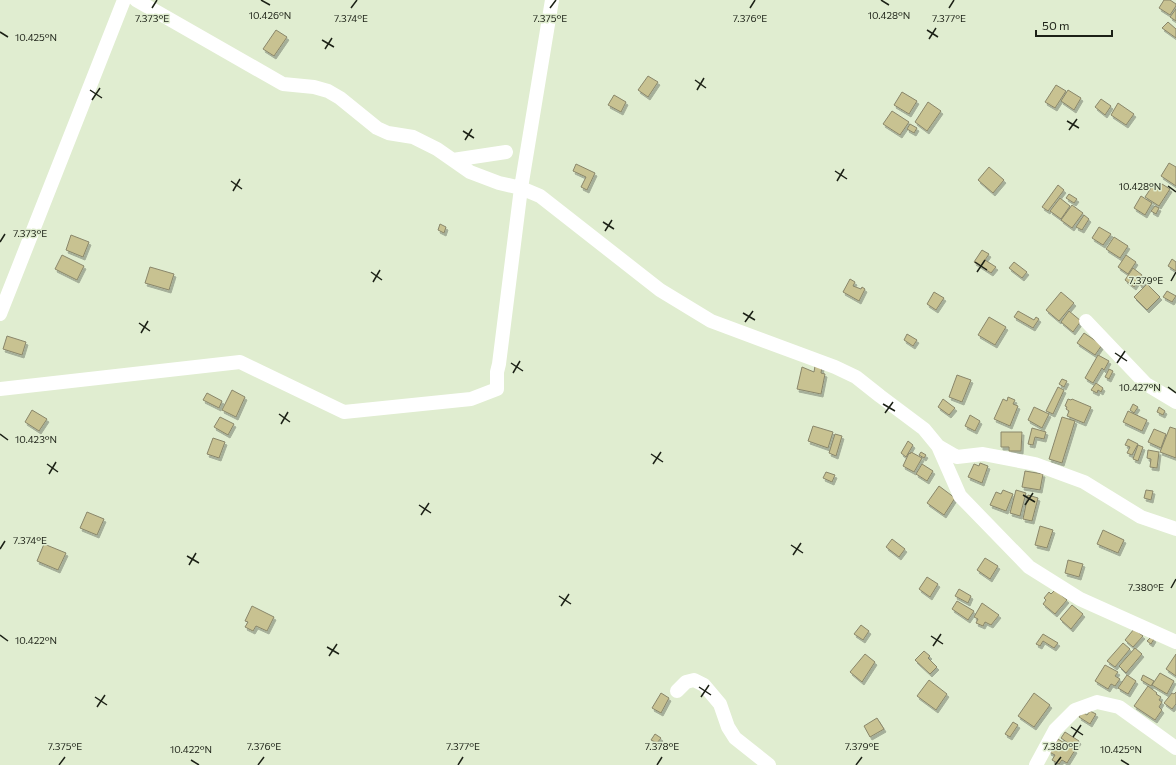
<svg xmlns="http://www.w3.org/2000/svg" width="1176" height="765" viewBox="0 0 1176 765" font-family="Commissioner,sans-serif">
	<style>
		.building { fill: #c8c291; stroke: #89866a; filter: url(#shadow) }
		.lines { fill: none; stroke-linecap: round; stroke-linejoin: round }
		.minor { stroke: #fff; stroke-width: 14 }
		.ticks { fill: none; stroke: #1c2116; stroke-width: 1.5 }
		.ticks-label { font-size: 10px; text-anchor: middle; fill: #1c2116; stroke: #e0edd0; stroke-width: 3; stroke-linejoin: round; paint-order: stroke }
	</style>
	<defs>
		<filter id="shadow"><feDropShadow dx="2" dy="3" stdDeviation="0" flood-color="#0004"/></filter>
	</defs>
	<rect width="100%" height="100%" fill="#e0edd0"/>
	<path class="building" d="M1164,0H1170L1176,4V6L1170,15L1159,8Z
		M1176,9V21L1170,17Z
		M1168,22L1176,29V38L1162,28Z
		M276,30L287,37L274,56L263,49Z
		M648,76L658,82L648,97L638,90Z
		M1056,85L1066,91L1055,108L1045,102Z
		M1068,90L1081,98L1074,110L1061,101Z
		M902,92L917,101L909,114L894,105Z
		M614,95L626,102L621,112L608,105Z
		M1101,99L1111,106L1105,115L1095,107Z
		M928,102L941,111L927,131L915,122Z
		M1118,103L1134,114L1126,125L1111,115Z
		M892,111L909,122L900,135L883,124Z
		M910,124L917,128L914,133L907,129Z
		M1169,163L1176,167V186L1161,176Z
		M576,164L595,173L587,190L581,187L586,177L573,171Z
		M989,167L1004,180L993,193L978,180Z
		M1162,184L1170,189L1159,206L1145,197L1153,185L1158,189Z
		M1058,185L1064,190L1048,211L1042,207Z
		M1069,194L1077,199L1074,203L1066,198Z
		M1141,196L1152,203L1145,215L1134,208Z
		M1060,198L1070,206L1061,219L1050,211Z
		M1072,205L1083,213L1072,228L1061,220Z
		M1155,206L1159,208L1156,214L1151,211Z
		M1084,215L1089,219L1082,230L1076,227Z
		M440,224L446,227L444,233L438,230Z
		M1099,227L1111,234L1103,245L1092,238Z
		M71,235L89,242L83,257L66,250Z
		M1114,237L1128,246L1120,258L1106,249Z
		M982,250L989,254L985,260L996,267L991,273L974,262Z
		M62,255L84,266L77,280L55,269Z
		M1126,255L1136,262L1128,274L1118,267Z
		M1172,259L1176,262V271L1168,266Z
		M1014,262L1027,272L1022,278L1009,268Z
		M150,267L174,274L169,290L145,283Z
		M1133,268L1142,275L1134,287L1125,280Z
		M850,279L855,282L853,286L861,289L862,287L865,289L859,301L843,292Z
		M1141,280L1145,282L1142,286L1139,284Z
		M1147,284L1160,297L1147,310L1134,297Z
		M1167,291L1176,296L1172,302L1163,297Z
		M934,292L944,298L936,310L927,304Z
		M1061,292L1074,303L1059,321L1046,310Z
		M1018,311L1034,320L1036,317L1039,319L1033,328L1014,317Z
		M1069,311L1081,321L1073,332L1061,322Z
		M989,317L1006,327L995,345L978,335Z
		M1084,333L1102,345L1095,355L1077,343Z
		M907,334L917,340L913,346L904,340Z
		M7,336L26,342L22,355L3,349Z
		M1098,355L1109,361L1104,370L1102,368L1093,383L1085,378Z
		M815,366L822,367L821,373L825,374L821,394L797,389L802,367L814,372Z
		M1109,369L1113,371L1109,379L1105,377Z
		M957,375L971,380L962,402L949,397Z
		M1062,379L1067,381L1064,387L1059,384Z
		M1096,383L1103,388L1101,392L1098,390L1097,393L1091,390Z
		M1058,387L1064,390L1053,414L1046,411Z
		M232,390L245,397L236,417L222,410Z
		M207,393L222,401L219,408L203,400Z
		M1008,397L1015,400L1013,404L1018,406L1010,426L994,419L1003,399L1007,401Z
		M943,399L955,408L949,415L938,407Z
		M1068,399L1071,400L1072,399L1091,407L1084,423L1067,416L1069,411L1066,409L1067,407L1065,406Z
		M1133,404L1138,407L1134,413L1130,410Z
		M1034,407L1049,414L1042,428L1028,420Z
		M1159,407L1165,411L1163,415L1157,412Z
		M32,410L47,419L39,431L25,422Z
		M1128,411L1147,420L1142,431L1123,422Z
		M970,415L980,421L975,431L965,426Z
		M220,417L234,424L228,435L214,427Z
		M1062,417L1075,421L1062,463L1049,459Z
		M813,426L833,432L828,448L808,441Z
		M1170,427L1176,429V458L1160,452Z
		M1032,428L1046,432L1044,439L1035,437L1033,445L1028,444Z
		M1154,429L1166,434L1161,448L1148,442Z
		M1001,432H1022L1021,451H1009V447H1001Z
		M835,434L842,436L836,456L829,453Z
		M213,438L225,442L219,458L207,454Z
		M1128,439L1138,444L1132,455L1127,453L1130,447L1125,445Z
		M908,441L913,445L906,457L901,453Z
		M1138,445L1143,447L1138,461L1133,459Z
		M1148,450L1159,452L1157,468L1150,467L1151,459L1147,458Z
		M911,452L922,458L914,472L903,466L909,453L910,454Z
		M921,452L926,455L924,458L919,455Z
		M980,463L988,466L982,483L968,477L974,464L979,466Z
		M922,464L933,471L927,481L916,474Z
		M1025,471L1043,474L1040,490L1022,487Z
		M826,472L835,475L832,482L823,478Z
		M939,486L955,498L944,515L927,503Z
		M1003,490L1013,494L1006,511L990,505L996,492L1001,494Z
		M1016,490L1026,493L1020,516L1010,513Z
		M1146,490L1153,491L1151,500L1144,498Z
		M1028,495L1038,498L1032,521L1023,519Z
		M87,512L104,519L97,535L80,528Z
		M1040,526L1053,530L1047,548L1035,545Z
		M1103,530L1124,540L1118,553L1097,544Z
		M892,539L905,549L899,557L886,547Z
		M44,544L66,553L58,570L37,561Z
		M985,558L998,566L990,579L977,570Z
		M1068,560L1083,564L1079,577L1065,573Z
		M927,577L938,584L930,597L919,589Z
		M959,589L971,596L968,603L955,596Z
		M1055,590L1067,600L1055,614L1043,604L1046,600L1044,598L1049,592L1051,594Z
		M957,601L974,611L968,620L952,609Z
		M982,603L999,615L991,625L985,622L983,626L976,623L978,619L974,617Z
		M1072,605L1083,614L1071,629L1060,619Z
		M252,606L274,617L267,631L256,626L253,631L245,627L248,622L245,621Z
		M861,625L869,631L863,640L854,634Z
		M1134,629L1143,636L1133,647L1125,640Z
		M1043,634L1058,643L1054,648L1043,641L1040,646L1036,644Z
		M1151,637L1154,639L1151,644L1147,641Z
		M1123,643L1130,649L1115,667L1107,661Z
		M1135,648L1142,654L1126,673L1119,666Z
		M924,651L930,656L928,658L937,667L930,674L915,660Z
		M865,654L875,662L862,682L850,672Z
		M1176,654V676L1166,669Z
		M1105,665L1118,672L1115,676L1120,679L1115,686L1111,684L1108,689L1095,681Z
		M1160,673L1174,681L1167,694L1152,685Z
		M1127,675L1136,681L1128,694L1118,688Z
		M1143,675L1154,681L1151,686L1141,680Z
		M929,680L947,694L936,710L917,696Z
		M1148,686L1157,693L1156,694L1161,697L1159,700L1162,702L1159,707L1162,710L1155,720L1134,706Z
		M1176,692V704L1172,709L1164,703L1172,693L1174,694Z
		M661,693L669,698L661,713L652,708Z
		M1034,693L1050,705L1034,727L1018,716Z
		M1090,711L1096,714L1090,724L1079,717L1082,712L1087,715Z
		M877,718L884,729L870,737L864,726Z
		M1013,722L1018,725L1010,737L1005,734Z
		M1065,732L1079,741L1075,748L1061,738Z
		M655,734L661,738L657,743L651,740Z
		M1058,739L1075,750L1067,763L1062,760L1059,764L1052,760L1055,755L1049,752Z"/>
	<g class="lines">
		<path class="minor" d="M136,0L283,84L314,87L328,91L340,98L377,128L388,133L413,137L437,149L470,172L499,183L521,188L540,196L660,290L711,321L835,367L856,377L880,396L924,429L938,446L960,496L1029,567L1080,599L1176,642
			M453,160L506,152
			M0,314L124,0
			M1086,321L1146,384L1176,402
			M0,389L240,362L344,412L471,399L497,389V372L499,364L521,188L552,0
			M938,446L957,457L983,454L1035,464L1084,482L1141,517L1176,529
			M677,691L686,682L694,680L704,685L720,704L728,727L735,738L769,765
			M1036,765L1055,730L1075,710L1097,702L1119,707L1176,748"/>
	</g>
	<path class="ticks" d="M261,0L270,5M881,0L889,5M152,8L157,0M351,8L357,0M550,8L556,0M750,8L755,0M949,8L954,0M927,30L938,37M0,32L8,37M929,39L936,28M322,40L334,47M325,49L332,38M695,80L706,88M90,90L102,98M697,90L704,78M92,100L100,88M1067,121L1079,128M1069,130L1077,119M463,131L474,138M465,140L472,129M835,171L847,179M231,181L242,189M837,181L844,169M1168,186L1176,192M233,191L240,179M603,222L614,229M605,231L612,220M0,242L5,234M975,262L987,270M371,272L382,280M977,272L985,260M1171,281L1176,272M373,282L380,270M743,313L755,320M745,322L753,311M139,323L150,331M141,333L148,321M1115,353L1127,361M511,363L523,371M1117,363L1125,351M513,373L520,361M1168,387L1176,393M883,404L895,411M885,413L893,402M279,414L290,422M281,424L288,412M0,434L8,440M651,454L663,462M47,464L58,472M653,464L661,452M49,474L56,462M1023,495L1035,502M419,505L431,513M1025,505L1033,493M421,515L429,503M791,545L803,553M0,549L5,541M793,555L801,543M187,556L199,563M189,565L196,553M1171,588L1176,579M559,596L571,604M561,606L569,594M0,635L8,641M931,636L943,644M933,646L941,634M327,647L339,654M329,656L337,644M699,687L711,695M95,697L107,705M701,697L709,685M97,707L105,695M1071,727L1083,735M1073,737L1081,725M191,760L199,765M1121,760L1129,765M59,765L65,757M258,765L264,757M458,765L463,757M657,765L662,757M856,765L862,757M1055,765L1061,757"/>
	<g class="ticks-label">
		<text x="270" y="19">10.426°N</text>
		<text x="889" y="19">10.428°N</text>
		<text x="152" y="22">7.373°E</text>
		<text x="351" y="22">7.374°E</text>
		<text x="550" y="22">7.375°E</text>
		<text x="750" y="22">7.376°E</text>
		<text x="949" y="22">7.377°E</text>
		<text x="36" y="41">10.425°N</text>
		<text x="1140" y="190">10.428°N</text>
		<text x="30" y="237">7.373°E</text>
		<text x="1146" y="284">7.379°E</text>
		<text x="1140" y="391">10.427°N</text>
		<text x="36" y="443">10.423°N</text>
		<text x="30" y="544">7.374°E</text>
		<text x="1146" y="591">7.380°E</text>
		<text x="36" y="644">10.422°N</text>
		<text x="65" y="750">7.375°E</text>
		<text x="264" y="750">7.376°E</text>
		<text x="463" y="750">7.377°E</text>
		<text x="662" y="750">7.378°E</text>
		<text x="862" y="750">7.379°E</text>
		<text x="1061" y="750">7.380°E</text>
		<text x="191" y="753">10.422°N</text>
		<text x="1121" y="753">10.425°N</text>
	</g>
	<path d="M1036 30v6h76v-6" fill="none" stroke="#1c2116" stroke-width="2"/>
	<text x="1042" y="30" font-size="12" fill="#1c2116" stroke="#e0edd0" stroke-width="3" paint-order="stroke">50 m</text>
</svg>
